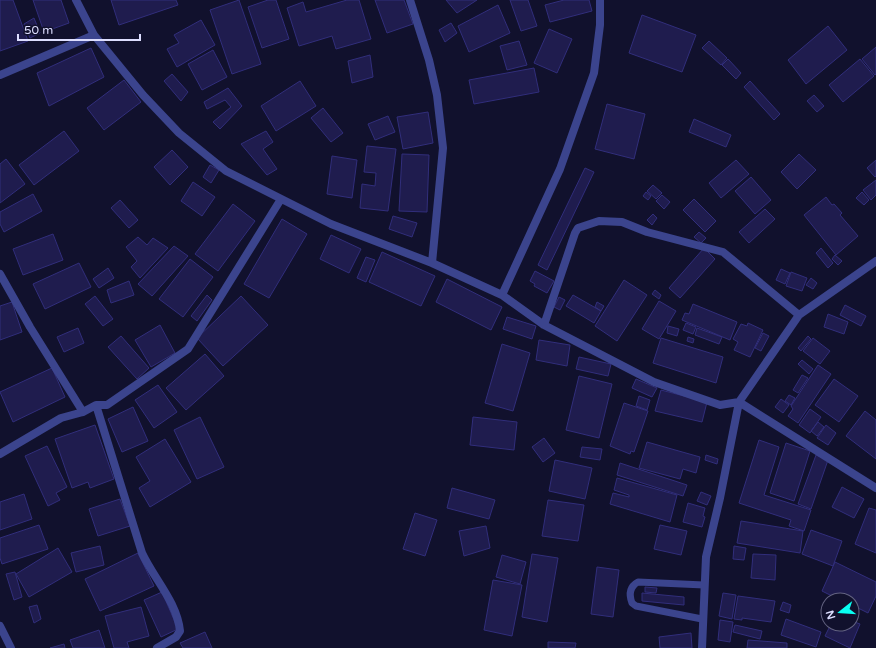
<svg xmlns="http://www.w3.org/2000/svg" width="876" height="648" viewBox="0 0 876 648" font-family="'Varela Round',sans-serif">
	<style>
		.building { fill: #1f1c4e; stroke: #312e7b }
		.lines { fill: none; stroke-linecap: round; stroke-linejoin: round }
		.service { stroke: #3b448d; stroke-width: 7 }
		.minor { stroke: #3b448d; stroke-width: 8 }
		.tertiary { stroke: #3b448d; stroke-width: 8 }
	</style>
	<rect width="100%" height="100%" fill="#11112d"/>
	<path class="building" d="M0,0H13L28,41L0,51Z
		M33,0H61L69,23L44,32Z
		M111,0H176L178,5L119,25Z
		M239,0L261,64L232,74L210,10Z
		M268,0H276L289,39L262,48L248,7Z
		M347,0H359L371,39L336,49L332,36L299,46L287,8L303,2L306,12Z
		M375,0H404L413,24L387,33Z
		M446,0H477L457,13Z
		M510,0H528L537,26L521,31Z
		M564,0H589L592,11L550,22L545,5Z
		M498,5L510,33L469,52L458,26Z
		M642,15L696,35L682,72L629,53Z
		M34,18L40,33L30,38L24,24Z
		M201,20L215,45L177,67L167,49L179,43L174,35Z
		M451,23L457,33L445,42L439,30Z
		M828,26L847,50L806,84L788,60Z
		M549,29L572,39L557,73L534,63Z
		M519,41L527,65L507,70L500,46Z
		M709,41L727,58L721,65L702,48Z
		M876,47V74L875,75L862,59Z
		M91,48L104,77L49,106L37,73Z
		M213,50L227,77L202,90L188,64Z
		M370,55L373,77L352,83L348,61Z
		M728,59L741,73L736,79L722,65Z
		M860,59L874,76L843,102L829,85Z
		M534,68L539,92L474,104L469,80Z
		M172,74L188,92L181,101L164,81Z
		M124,80L141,102L104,130L87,108Z
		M300,81L316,106L276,131L261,106Z
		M750,81L780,114L774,120L744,87Z
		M228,88L242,106L220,129L213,122L231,107L225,100L207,109L204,102Z
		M814,95L824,106L817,112L807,101Z
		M607,104L645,114L634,159L595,149Z
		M323,108L343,133L331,142L311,118Z
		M428,112L433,143L403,149L397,117Z
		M388,116L395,132L375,140L368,124Z
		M694,119L731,135L726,147L689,132Z
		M64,131L79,151L34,185L19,165Z
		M266,131L273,142L263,149L277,169L267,175L241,144Z
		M367,146L396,149L388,211L360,208L362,184L375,186L376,173L364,172Z
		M172,150L188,167L170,185L154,167Z
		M402,154L429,155L427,212L399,211Z
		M799,154L816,170L797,189L781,172Z
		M332,156L357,160L352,198L327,194Z
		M6,159L25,184L0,203V164Z
		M736,160L749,174L721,198L709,183Z
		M876,160V176L875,177L867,168Z
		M210,165L219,170L211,183L203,177Z
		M585,168L594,172L547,270L538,265Z
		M751,177L771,200L755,214L735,191Z
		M876,180V195L871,200L863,190Z
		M193,182L215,197L202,216L181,201Z
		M653,185L662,193L656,199L647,191Z
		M646,192L651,196L648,200L643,196Z
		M862,192L869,200L864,205L856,198Z
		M33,194L42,211L4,232L0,224V212Z
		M662,195L670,202L664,209L656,201Z
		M826,197L832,205L834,204L842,213L840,215L858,236L836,255L804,215Z
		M694,199L716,221L705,232L683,210Z
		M120,200L138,220L129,228L111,208Z
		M233,204L255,221L218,271L195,254Z
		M765,209L775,219L749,243L739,232Z
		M653,214L657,218L652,225L647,220Z
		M393,216L417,223L412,237L389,229Z
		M282,219L307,234L269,298L244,284Z
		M699,232L706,238L701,243L694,237Z
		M53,234L63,260L23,275L13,249Z
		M331,235L361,249L349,273L320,259Z
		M138,237L147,245L153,238L168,248L140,278L131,267L137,261L126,247Z
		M174,246L188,256L152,296L138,284Z
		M704,248L715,259L680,298L669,288Z
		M821,248L833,263L828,268L816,253Z
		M382,252L435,276L421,306L369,282Z
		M835,255L842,261L838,265L832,259Z
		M366,257L375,260L366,282L357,278Z
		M190,259L213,277L183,317L159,299Z
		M79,263L91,287L45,309L33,284Z
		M108,268L114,278L99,288L93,279Z
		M781,269L790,273L785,284L776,280Z
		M535,271L554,281L547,293L534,286L535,284L530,281Z
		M791,272L807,278L802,291L786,286Z
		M811,278L817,283L813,289L806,285Z
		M447,279L502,307L491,330L436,302Z
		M624,280L647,295L617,341L595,326Z
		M129,281L134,295L111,303L107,290Z
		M655,290L661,295L659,299L652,294Z
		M207,295L212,300L197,321L191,316Z
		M573,295L601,311L594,323L566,306Z
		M95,296L113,319L103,326L85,304Z
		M241,296L268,325L223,366L197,338Z
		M559,297L565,300L560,310L554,307Z
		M659,301L676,311L659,339L642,329Z
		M12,302L22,332L0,340V306Z
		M597,302L604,306L601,311L595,307Z
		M693,304L737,322L730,340L682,320L685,313L689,314Z
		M845,305L866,316L861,326L840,315Z
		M828,314L848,322L844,334L824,327Z
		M507,317L536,326L532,339L503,329Z
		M686,323L696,327L693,334L683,330Z
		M748,323L763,330L750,357L734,350L738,342L733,339L741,324L747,326Z
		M160,325L175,353L151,367L135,340Z
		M668,326L679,329L677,336L667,333Z
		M78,328L84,343L64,352L57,337Z
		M697,328L722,337L719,344L695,335Z
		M763,333L769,336L761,351L755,348Z
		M121,336L149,368L137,379L108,347Z
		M808,336L811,339L801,351L798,348Z
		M688,337L694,339L693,343L687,341Z
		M661,338L723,357L716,383L653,363Z
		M813,338L830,351L820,364L803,351Z
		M539,340L570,345L567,366L536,360Z
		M502,344L530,353L513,411L485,403Z
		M205,354L224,376L186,410L166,388Z
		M579,357L611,364L608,376L576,369Z
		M802,360L813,369L809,374L798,364Z
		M818,365L831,374L798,423L788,416L793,409L791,406Z
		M52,368L65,397L13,422L0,392Z
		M802,375L808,378L798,393L793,390Z
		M579,376L612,384L599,438L566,430Z
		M636,379L657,388L652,397L632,388Z
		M834,379L858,396L839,422L815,405Z
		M158,385L177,412L154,428L135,400Z
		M661,390L707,402L702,422L655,411Z
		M789,395L795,398L791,405L785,401Z
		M639,396L650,400L647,410L636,406Z
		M781,399L789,405L783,413L775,407Z
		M624,403L648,411L634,452L631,451L630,454L610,446Z
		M133,407L148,441L122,452L108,419Z
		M810,409L821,417L810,433L799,425Z
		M865,411L876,420V459L846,436Z
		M200,417L224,467L197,479L174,430Z
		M473,417L517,422L514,450L470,445Z
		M818,422L824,427L817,436L811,431Z
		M95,425L114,479L90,488L88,482L72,488L55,439Z
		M826,425L836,433L828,445L817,438Z
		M544,438L555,453L543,462L532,447Z
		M165,439L191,482L150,507L139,488L150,481L136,457Z
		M759,440L779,447L764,495L811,510L804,531L789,526L791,520L739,503Z
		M647,442L700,457L696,473L683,469L680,479L639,468Z
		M786,443L810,451L794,501L770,493Z
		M47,446L67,487L56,493L60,500L48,506L25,456Z
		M582,447L602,449L600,460L580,457Z
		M706,455L718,459L717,464L705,460Z
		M816,455L828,460L811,509L798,504Z
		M555,460L592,468L585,499L549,491Z
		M620,463L687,485L683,496L617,475Z
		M617,478L677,495L670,522L610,504L613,493L629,497V495L614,490Z
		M842,487L864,499L854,518L832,507Z
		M452,488L495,500L489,519L447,508Z
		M701,492L711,496L707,505L697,501Z
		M24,494L32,519L0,530V502Z
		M120,499L130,526L98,536L89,509Z
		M548,500L584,505L578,541L542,536Z
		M688,503L705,508L703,516L705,517L702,527L683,522Z
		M869,508L876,510V553L855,544Z
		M415,513L437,520L425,556L403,549Z
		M741,521L803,531L800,553L737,543Z
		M39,525L48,549L2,564L0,558V538Z
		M660,525L687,531L681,555L654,549Z
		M486,526L490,548L464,556L459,531Z
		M811,530L842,541L833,566L802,554Z
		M100,546L104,565L76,572L71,553Z
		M734,546L746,548L744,560L733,559Z
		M58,548L72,572L29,597L16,574Z
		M138,553L154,586L100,611L85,579Z
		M532,554L558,558L547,622L522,617Z
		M753,554L776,555L775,580L751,578Z
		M502,555L526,562L520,584L496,577Z
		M835,562L876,582V596L868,613L852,605V600H840L822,591Z
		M597,567L619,570L613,617L591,614Z
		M15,572L22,597L14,600L6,574Z
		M493,580L522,585L512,636L484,630Z
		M645,587L657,588L656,593L645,592Z
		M162,592L178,629L161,637L144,600Z
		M642,593L684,597V605L642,601Z
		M723,593L736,595L732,619L719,616Z
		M738,596L775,601L771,622L742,618V620L734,619Z
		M783,602L791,605L789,613L780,610Z
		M37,605L41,619L34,623L29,607Z
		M141,607L149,636L127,642L129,648H114L105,616Z
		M786,619L821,632L816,647L781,635Z
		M720,620L733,622L730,642L718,640Z
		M852,621L860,624L850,648L825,636L831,624H852Z
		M735,625L762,631L760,639L733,632Z
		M99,630L105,648H73L70,640Z
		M205,632L212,648H183L180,643Z
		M691,633L692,648H660L659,637Z
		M748,640L787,643V648H747Z
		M548,642L576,643L575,648H548Z
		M64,644L65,648H50Z"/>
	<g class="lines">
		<path class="service" d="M702,619L636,606L632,603C629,595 629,587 638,582L704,585"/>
		<path class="minor" d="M76,0L94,35L143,95L179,133L226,171L331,224L432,263L502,295L544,325L654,382L720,405L739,402L876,488
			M410,0L429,60L437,95L443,148L432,263
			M0,75L94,35
			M0,274L30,327L83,412
			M502,295L560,169L594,73L600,25V0
			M544,325L575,233L578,228L599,221L622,222L647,232L723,252L799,315
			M96,405L142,553C154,579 177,602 180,631L176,637L157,648
			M0,454L61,418L83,412L96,405H107L188,349L281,199
			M702,648L706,557L720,498L739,402L799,315L876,261"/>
		<path class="tertiary" d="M0,626L11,648"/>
	</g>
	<g transform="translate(840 612) rotate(253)"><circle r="19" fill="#11112d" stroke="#636381"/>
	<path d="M0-3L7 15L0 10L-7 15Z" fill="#09fff2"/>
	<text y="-6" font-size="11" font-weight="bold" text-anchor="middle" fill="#dddeff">N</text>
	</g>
	<path d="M18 34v6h122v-6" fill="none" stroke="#dddeff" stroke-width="2"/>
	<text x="24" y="34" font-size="12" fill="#dddeff" stroke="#11112d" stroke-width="3" paint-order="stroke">50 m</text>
</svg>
